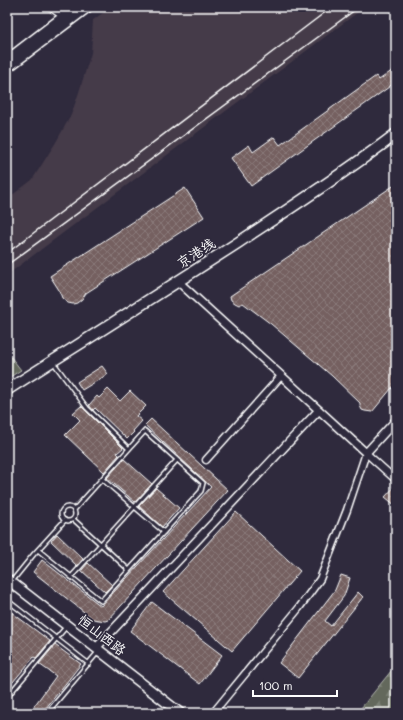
<svg xmlns="http://www.w3.org/2000/svg" width="403" height="720" viewBox="0 0 403 720" font-family="Mali,'LXGW WenKai TC',sans-serif">
	<style>
		.built { fill: #443a48 }
		.forest { fill: url(#forest-firs); stroke: #b1b4ad }
		.building { fill: url(#building-cross-hatch); stroke: #fff }
		.lines { fill: none; stroke-linecap: round; stroke-linejoin: round }
		.service-casing { stroke: #fff; stroke-width: 6 }
		.minor-casing { stroke: #fff; stroke-width: 9 }
		.tertiary-casing { stroke: #fff; stroke-width: 10 }
		.primary-casing { stroke: #fff; stroke-width: 12 }
		.trunk-casing { stroke: #fff; stroke-width: 13 }
		.service { stroke: #2f2a3d; stroke-width: 3 }
		.minor { stroke: #2f2a3d; stroke-width: 6 }
		.tertiary { stroke: #2f2a3d; stroke-width: 7 }
		.primary { stroke: #2f2a3d; stroke-width: 9 }
		.trunk { stroke: #2f2a3d; stroke-width: 10 }
		.rail { stroke: #fff; stroke-width: 1.5 }
		.labels { text-anchor: middle; stroke-width: 3.5; stroke-linejoin: round; paint-order: stroke }
		.street-label { font-size: 14px; fill: #fff; stroke: #2f2a3d }
	</style>
	<defs>
		<pattern id="forest-firs" width="22" height="20" patternUnits="userSpaceOnUse"><rect width="22" height="20" fill="#63685b"/><path d="M5 1l3.5 6h-7zM16 11l3.5 6h-7z" fill="#7a7f74"/></pattern>
		<pattern id="building-cross-hatch" width="8" height="8" patternUnits="userSpaceOnUse"><rect width="8" height="8" fill="#746161"/><path d="M0 0l8 8M0 8l8-8" fill="none" stroke="#897979"/></pattern>
	</defs>
	<rect width="100%" height="100%" fill="#2f2a3d"/>
	<filter id="ink" filterUnits="userSpaceOnUse"><feTurbulence type="fractalNoise" baseFrequency=".025" numOctaves="2"/><feDisplacementMap in="SourceGraphic" scale="8" xChannelSelector="R" yChannelSelector="G"/><feConvolveMatrix kernelMatrix="1 2 1 2 8 2 1 2 1" color-interpolation-filters="sRGB"/></filter>
	<g filter="url(#ink)">
		<path class="built" d="M111,7H365L7,275V199L32,180L56,142L71,115L79,92L91,53L93,20Z"/>
		<path class="forest" d="M7,352L21,370L7,379Z
			M396,665V713H357Z"/>
		<path class="building" d="M396,68V81L389,87L251,186L231,158L249,145L253,152L274,137L280,145L376,76L379,80Z
			M396,184V383L372,412L365,411L362,410L360,406V403L332,376L271,324L243,303L239,305L235,303L231,300L230,296Z
			M185,188L204,217L86,293L82,299L77,303L73,304L68,303L62,298L59,290L50,276Z
			M102,366L108,374L82,390L77,382Z
			M108,389L120,401L130,391L146,406L136,416L142,421L133,431L134,432L127,439L95,408L93,410L89,405L97,396L99,398Z
			M81,406L123,448L117,453L119,455L104,472L65,435L80,420L73,413Z
			M151,419L228,490L108,620L105,621L93,619L33,572L42,560L101,606L211,487L145,425Z
			M124,459L152,484L135,502L107,478Z
			M396,485V506L385,497Z
			M156,488L179,508L162,527L139,506Z
			M236,512L300,571L232,651L163,592Z
			M57,534L83,559L77,566L51,541Z
			M88,563L112,585L105,592L82,571V570Z
			M341,575L350,578L344,596L325,621L331,626L358,592L363,597L298,678L279,663L335,590Z
			M152,602L222,655L200,684L130,631Z
			M7,609L50,641L36,658L34,657L7,689Z
			M55,645L81,664L42,713H29L56,676L39,664Z"/>
		<g class="lines">
			<g class="service-casing">
				<path id="service" d="M56,366L87,408L129,449
					M102,479L164,532
					M61 514a7 7 0 1 1 14 0a7 7 0 1 1-14 0Z
					M73,519L129,570
					M38,550L101,601L201,491L203,483L145,431L74,510
					M71,577L177,460
					M13,580L34,554L65,520
					M7,600L89,664
					M7,697L66,627
					M47,713L98,652"/>
			</g>
			<g class="minor-casing">
				<path id="minor" d="M206,460L281,376
					M213,713L299,608L320,579L347,510L366,453L396,480"/>
			</g>
			<g class="tertiary-casing">
				<path id="tertiary" d="M51,7L64,16
					M183,286L366,453L396,420
					M96,648L319,410"/>
			</g>
			<g class="primary-casing">
				<path id="primary" d="M7,60L76,7
					M7,68L88,7
					M7,579L180,713"/>
			</g>
			<g class="trunk-casing">
				<path id="trunk" d="M7,390C84,341 162,292 239,242C292,207 345,173 396,134"/>
			</g>
			<use href="#service" class="service"/>
			<use href="#minor" class="minor"/>
			<use href="#tertiary" class="tertiary"/>
			<use href="#primary" class="primary"/>
			<use href="#trunk" class="trunk"/>
			<path class="rail" d="M7,253L332,7
				M7,265L359,7"/>
		</g>
	</g>
	<g class="labels">
		<g class="street-label">
			<text transform="translate(196 253) rotate(-33)" y="5">京港线</text>
			<text transform="translate(102 635) rotate(38)" y="5">恒山西路</text>
		</g>
	</g>
	<rect width="403" height="720" fill="none" stroke="#2f2a3d" stroke-width="24"/>
	<rect x="12" y="12" width="379" height="696" fill="none" stroke="#fff" stroke-width="1.5" filter="url(#ink)"/>
	<path d="M253 690v6h84v-6" fill="none" stroke="#ffffff" stroke-width="2"/>
	<text x="259" y="690" font-size="12" fill="#ffffff" stroke="#2f2a3d" stroke-width="3" paint-order="stroke">100 m</text>
</svg>
